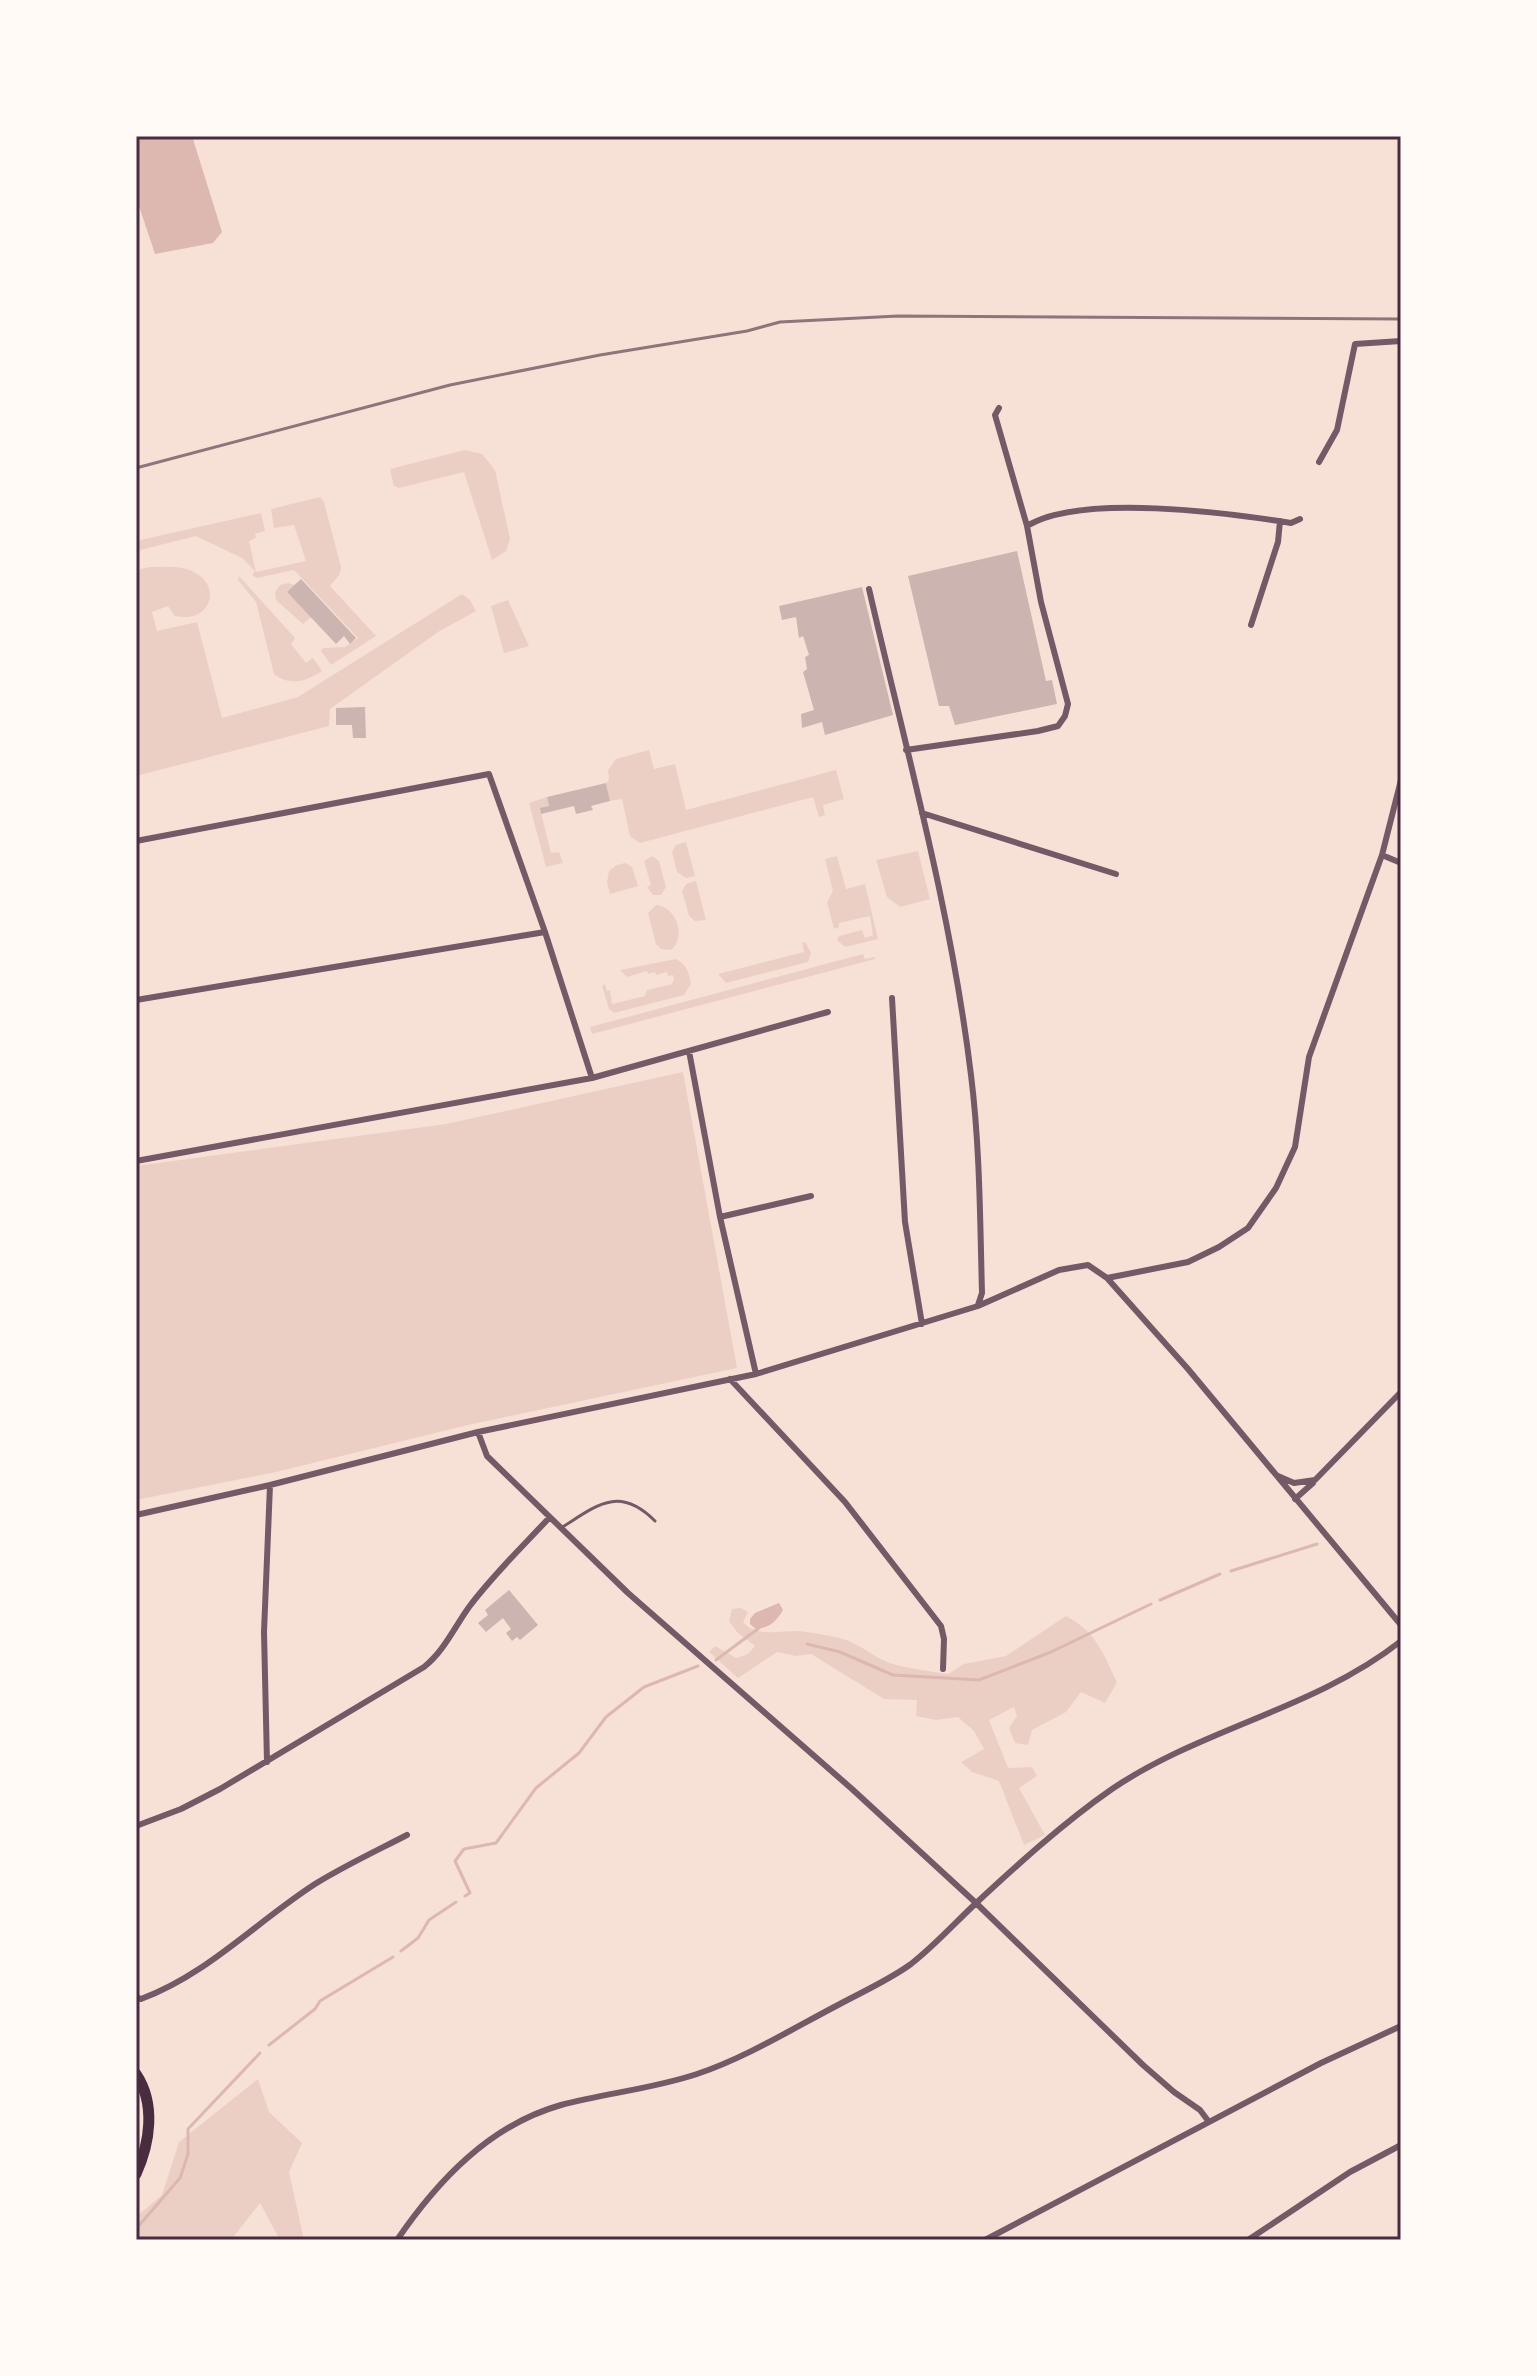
<svg xmlns="http://www.w3.org/2000/svg" width="1537" height="2376" viewBox="0 0 1537 2376" font-family="'PT Sans Narrow',sans-serif">
	<style>
		.green { fill: #ebcfc5 }
		.water { fill: #dcb8b0 }
		.lines { fill: none; stroke-linecap: round; stroke-linejoin: round }
		.stream { stroke: #dcb8b0; stroke-width: 3 }
		.building { fill: #ccb4b1 }
		.service { stroke: #755966; stroke-width: 3 }
		.minor { stroke: #755966; stroke-width: 6 }
		.trunk { stroke: #4a2c40; stroke-width: 11 }
		.rail { stroke: #8f747c; stroke-width: 3 }
		.neatline { fill: none; stroke: #4a2c40; stroke-width: 3 }
	</style>
	<rect width="100%" height="100%" fill="#f7e1d7"/>
	<path class="green" d="M465,450L482,454L495,470L510,539L506,551L492,560L464,472L399,488L394,486L390,469Z
		M320,497L324,502L341,567L340,574L330,586L376,636L331,665L321,651L323,648L345,647L358,638L294,570L257,578L252,575L255,571L242,558L196,536L136,551V541L261,513L265,531L255,534L256,538L249,541L256,572L306,561L294,525L274,528L271,509Z
		M150,567C163,567 181,565 194,572C223,587 210,624 175,616L168,606L152,612L157,631L197,622L222,718L298,697L462,594L470,600L476,611L438,632L330,709L329,726L136,776V570Z
		M239,576L295,638L291,644L306,663L313,658L322,671C306,681 291,687 274,674L256,602L238,580Z
		M288,583L295,585L287,592L311,617L303,624L276,600L275,592L280,585Z
		M508,600L529,646L504,653L491,606Z
		M649,750L654,769L675,764L686,810L836,770L844,799L823,805L825,815L819,817L813,797L640,843L630,836L622,799L610,801L606,783L609,780L608,770L616,759Z
		M547,797L549,806L540,809L551,853L559,852L563,863L546,867L529,803Z
		M686,842L695,876L686,878L677,872L672,852L676,845Z
		M918,851L930,899L900,907L887,897L876,860Z
		M652,856L659,861L666,887L661,895H653L647,887L651,885L644,861Z
		M837,856L846,889L865,884L878,939L845,947L837,940L839,936L862,930L865,938L873,935L870,916L839,923V927L834,929L827,902L833,891L825,859Z
		M625,863L632,867L638,886L610,894L607,882L609,871L617,865Z
		M696,881L706,920L695,921L689,916L682,891L686,884Z
		M656,905C676,906 687,937 671,950L661,949L656,944L648,913Z
		M802,942L806,943L811,953L808,962L726,983L718,974L804,952Z
		M863,954L865,959L875,957V959L592,1034L590,1027Z
		M676,959C687,965 689,972 691,984L684,995L614,1013L609,1009L602,986L605,984L607,991L610,990L612,1004L645,996L647,990L672,984L674,979L673,975L668,976L667,972L656,975L655,972L648,974L647,971L627,977L620,970Z
		M683,1072L737,1368L468,1425L276,1472L136,1500V1166L446,1124Z
		M741,1608L748,1612L743,1622C758,1640 786,1628 807,1632C822,1635 841,1636 855,1644C867,1650 879,1660 893,1664C910,1669 930,1671 948,1674L964,1664L1006,1656L1066,1616C1096,1632 1103,1653 1117,1682L1105,1703L1081,1692L1066,1712L1032,1730L1028,1745L1015,1743L1009,1728L1017,1716L1014,1707L989,1720L1008,1768L1032,1767L1037,1776L1019,1788L1045,1835L1024,1845L999,1781L972,1772L961,1762L984,1749L974,1731L958,1717L936,1720L916,1716L917,1700L884,1699L811,1654L796,1656L777,1652L738,1678L709,1652L715,1646L736,1658L748,1654L755,1646L737,1632L729,1621L732,1609Z
		M258,2079L269,2112L302,2143L289,2172L304,2240H280L260,2203L231,2240H136V2217L162,2195L179,2142Z"/>
	<path class="water" d="M136,136H192L222,232L213,243L155,254L136,197Z
		M779,1603L783,1610C776,1622 769,1628 756,1629L750,1624V1619L755,1613Z"/>
	<g class="lines">
		<path class="stream" d="M1231,1571L1317,1544
			M1160,1600L1220,1574
			M807,1644L840,1652L893,1675L979,1680L1051,1652L1151,1604
			M716,1660L759,1628
			M465,1896L470,1893L455,1861L464,1849L496,1843L536,1788L579,1753L606,1717L644,1687L698,1666
			M401,1951L418,1938L429,1920L456,1902
			M269,2045L315,2009L320,2001L393,1957
			M136,2229L180,2178L188,2154V2129L260,2053"/>
	</g>
	<path class="building" d="M1017,551L1046,681L1052,680L1057,704L955,725L949,706H939L908,576Z
		M301,579L356,638L350,644L344,636L336,644L287,592Z
		M862,587L893,715L825,735L822,722L802,728L801,714L814,710L803,672L807,669L805,657L809,655L803,636L799,638L796,617L782,620L779,606Z
		M365,707L366,738H353L352,725H336V708Z
		M606,783L610,801L591,806L593,810L576,814L574,806L541,814L540,808L549,806L547,797Z
		M509,1590L538,1625L520,1640L517,1637L512,1641L506,1633L511,1629L503,1618L486,1632L478,1623L488,1615L485,1610Z"/>
	<g class="lines">
		<path class="service" d="M561,1528C597,1505 619,1485 655,1521"/>
		<path class="minor" d="M1319,462L1337,430L1355,344L1401,341
			M1027,526C1081,493 1228,513 1291,523L1300,519
			M869,589C906,750 951,910 971,1075C980,1147 980,1220 982,1293L978,1305
			M1251,625L1278,542L1280,521
			M906,750L1038,731L1058,726L1065,716L1068,704L1041,602L1027,526L995,415L999,408
			M922,813L1116,874
			M136,841L489,774L545,932L592,1078
			M1382,855L1401,863
			M892,998L905,1222L922,1324
			M136,1000L545,932
			M689,1051L720,1217L756,1374
			M136,1161L592,1078L828,1012
			M720,1217L811,1196
			M1107,1278L1188,1262L1219,1247L1248,1228L1276,1188L1295,1147L1309,1057L1382,855L1401,780
			M730,1379L845,1502L941,1626L944,1639L943,1669
			M478,1432L487,1456L628,1593L852,1789L976,1903L1143,2065L1174,2092L1200,2110L1209,2122
			M1278,1476L1294,1483L1315,1480L1401,1392
			M1295,1499L1313,1483
			M136,1515L270,1485L478,1432L756,1374L978,1306L1059,1270L1088,1265L1107,1278L1188,1369L1401,1625
			M267,1762L264,1632L270,1485
			M136,1826L181,1809L220,1789L424,1667C444,1651 454,1628 469,1607C493,1575 522,1547 549,1518
			M136,1997L141,1999C208,1974 256,1922 315,1884C344,1866 376,1851 407,1835
			M397,2240C438,2180 490,2125 561,2105C606,2093 652,2089 697,2074C745,2058 792,2029 838,2005C862,1992 889,1980 911,1964C933,1947 953,1925 973,1906C1016,1866 1063,1823 1112,1789C1202,1728 1315,1709 1401,1641
			M985,2240L1321,2063L1401,2026
			M1248,2240L1350,2172L1401,2145"/>
		<path class="trunk" d="M136,2074C156,2104 150,2143 136,2174"/>
		<path class="rail" d="M136,468L450,385L600,355L747,331L780,322L898,316L1401,319"/>
	</g>
	<rect width="1537" height="2376" fill="none" stroke="#fffaf5" stroke-width="276"/>
	<rect x="138" y="138" width="1261" height="2100" class="neatline"/>
</svg>
